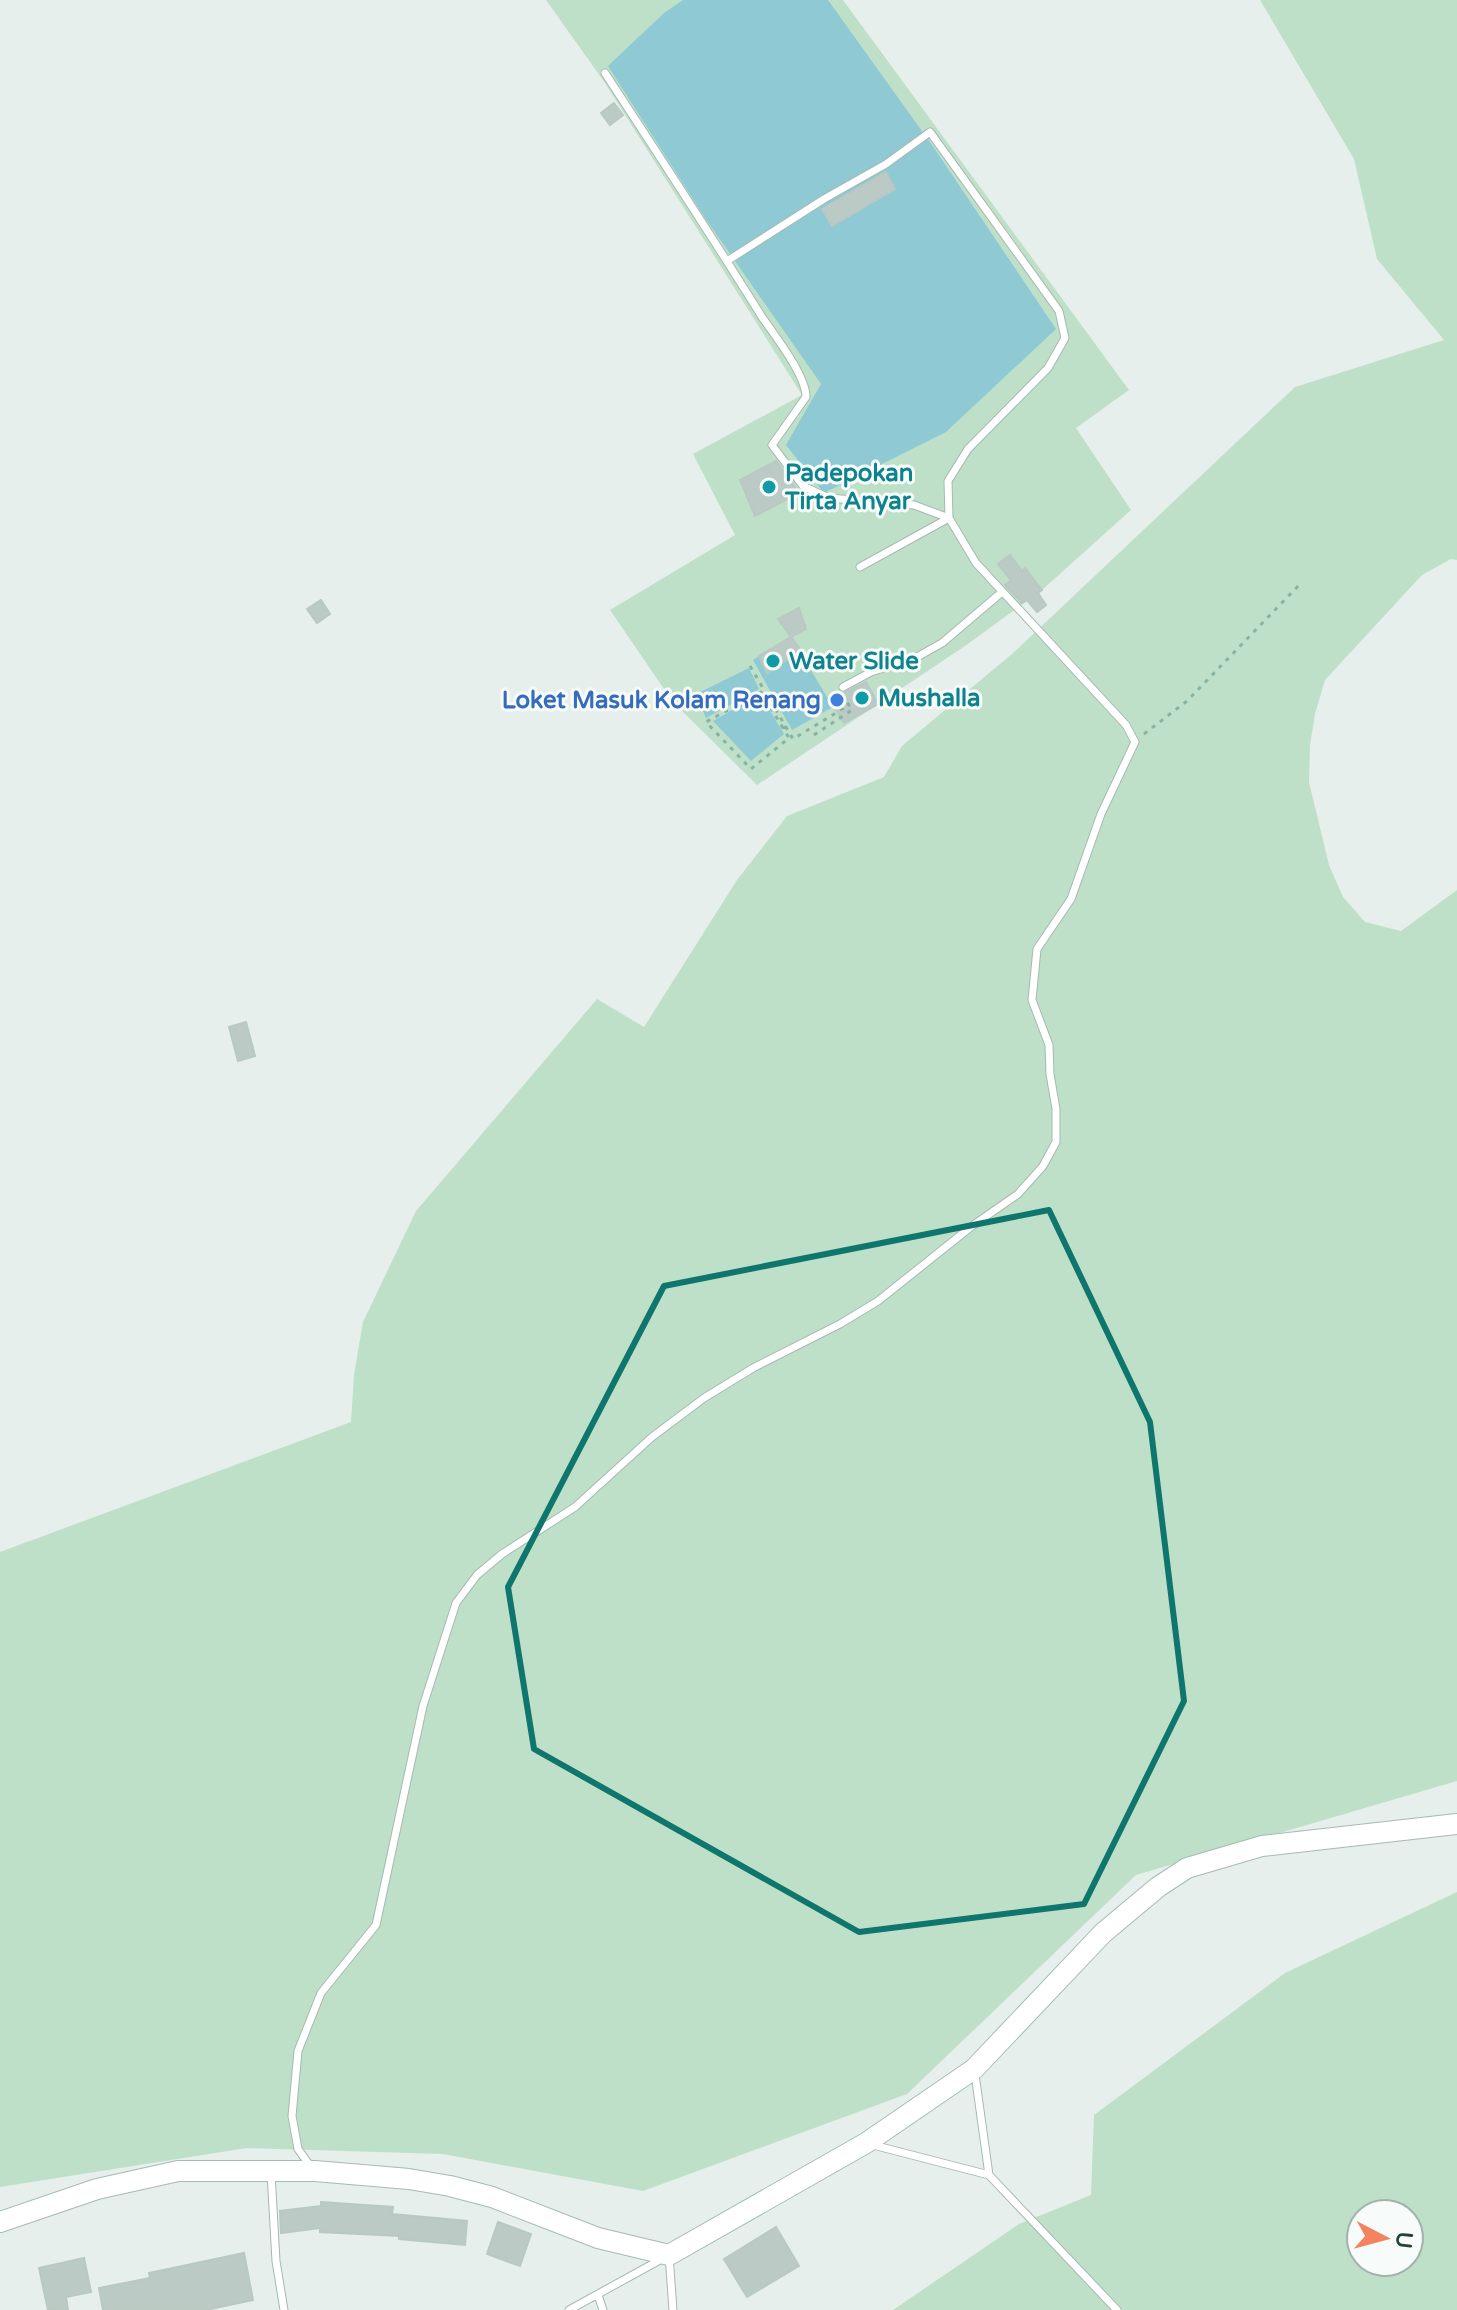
<svg xmlns="http://www.w3.org/2000/svg" width="1457" height="2310" viewBox="0 0 1457 2310" font-family="'Varela Round',sans-serif">
	<style>
		.green { fill: #bfe0c8; fill-rule: evenodd }
		.water { fill: #8ec9d4 }
		.building { fill: #bbcac4; stroke: #b8c9c2; stroke-width: 2 }
		.lines { fill: none; stroke-linecap: round; stroke-linejoin: round }
		.service-casing { stroke: #a8b8b2; stroke-width: 9 }
		.secondary-casing { stroke: #a4bbb3; stroke-width: 22 }
		.path { stroke: #86b3a5; stroke-width: 3; stroke-dasharray: 4 6; stroke-linecap: butt }
		.service { stroke: #fff; stroke-width: 7 }
		.secondary { stroke: #fff; stroke-width: 20 }
		.marked { fill: none; stroke: #0f766e; stroke-width: 6; stroke-linejoin: round }
		.culture-dot { fill: #0f9aa8; stroke: #f7fbf9; stroke-width: 3 }
		.shop-dot { fill: #3f7fe0; stroke: #f7fbf9; stroke-width: 3 }
		.labels { text-anchor: middle; stroke-width: 6; stroke-linejoin: round; paint-order: stroke }
		.culture-label { font-size: 24px; font-weight: bold; fill: #0d838f; stroke: #f7fbf9; text-anchor: start }
		.shop-label { font-size: 24px; font-weight: bold; fill: #366cbe; stroke: #f7fbf9; text-anchor: end }
	</style>
	<rect width="100%" height="100%" fill="#e6efeb"/>
	<path class="green" d="M546,0H843L1129,390L1076,428L1131,510L1042,590L965,646L757,785L673,702L610,610L735,535L693,454L802,395L605,83Z
		M1260,0H1457V560L1451,559L1422,575L1325,680L1315,714L1310,745L1309,782L1329,865L1343,897L1365,922L1401,931L1457,890V1781L1136,1875L907,2094L643,2191L443,2154L247,2148L0,2187V1552L351,1422L354,1375L363,1322L416,1211L597,999L644,1027L737,880L787,816L884,777L902,746L1013,653L1295,387L1444,340L1377,259L1354,159Z
		M1457,1892V2310H893L1019,2224L1091,2195L1094,2115L1285,1973ZM1361,2214H1409V2262H1361Z"/>
	<path class="water" d="M683,0H828L932,145L1056,329L946,432L824,493L786,445L821,384L705,218L608,66L664,13Z
		M791,637L833,707L792,730L753,660Z
		M749,668L759,689L706,718L696,694Z
		M760,694L784,734L751,761L713,721Z"/>
	<path class="building" d="M614,103L623,115L610,125L601,113Z
		M886,172L895,189L832,226L822,209Z
		M776,461L799,493L755,516L740,480Z
		M1010,555L1022,571L1025,568L1042,590L1038,593L1046,605L1037,612L1027,600L1022,603L1005,585L1011,580L998,564Z
		M321,600L330,614L317,623L307,609Z
		M799,608L806,629L791,637L778,619Z
		M791,637L801,650L767,673L759,656Z
		M866,682L878,704L844,723L830,700Z
		M246,1022L255,1056L238,1061L229,1027Z
		M321,2202L393,2207L392,2214L467,2221L465,2245L399,2239V2236L320,2232V2228L281,2233L280,2211L321,2206Z
		M498,2222L531,2234L520,2266L487,2254Z
		M776,2227L799,2266L747,2297L724,2259Z
		M244,2253L253,2300L206,2310H103L99,2288L150,2278L149,2273Z
		M84,2258L91,2292L66,2297L68,2310H48L39,2268Z"/>
	<g class="lines">
		<g class="service-casing">
			<path id="service" d="M605,73C658,154 711,235 762,317C775,336 806,375 806,397L772,445L803,486L829,498L914,505L949,518
				M860,567L949,518
				M843,687L871,672L917,657L942,643L1002,592
				M975,2074L989,2175
				M873,2145L989,2175L1117,2310
				M311,2167L298,2149L292,2116L298,2051L321,1993L376,1925L423,1706L456,1603L477,1575L502,1554L575,1507L652,1437L704,1398L753,1368L840,1324L878,1301L972,1226L1018,1194L1043,1166L1056,1142V1109L1050,1074L1049,1045L1032,1000L1037,949L1071,899L1101,814L1135,742L1126,725L976,563L949,518L948,481L968,449L1048,368L1065,338L1059,311L930,132L886,164L824,199L727,261
				M271,2173L276,2261L284,2310
				M598,2295L603,2310
				M569,2310L669,2255L673,2310"/>
		</g>
		<g class="secondary-casing">
			<path id="secondary" d="M0,2222L97,2189L178,2171H315L409,2179L450,2186L492,2197L598,2238L669,2255L866,2143L974,2069L1103,1933L1158,1887L1187,1868L1262,1846L1457,1824"/>
		</g>
		<path class="path" d="M750,666L793,739L849,705
			M783,728L761,692L706,722L751,769L789,738L783,728L786,727
			M1144,734L1187,701L1302,582
			M814,735L852,710L845,699"/>
		<use href="#service" class="service"/>
		<use href="#secondary" class="secondary"/>
	</g>
	<path class="marked" d="M1049,1210L1150,1422L1184,1701L1084,1904L859,1932L534,1749L508,1587L664,1286Z"/>
	<g class="culture-dot">
		<circle cx="769" cy="487" r="8"/>
		<circle cx="773" cy="661" r="8"/>
		<circle cx="862" cy="698" r="8"/>
	</g>
	<circle class="shop-dot" cx="837" cy="700" r="8"/>
	<g class="labels">
		<g class="culture-label">
			<text x="785" y="481">Padepokan<tspan x="785" dy="28">Tirta Anyar</tspan></text>
			<text x="789" y="669">Water Slide</text>
			<text x="878" y="706">Mushalla</text>
		</g>
		<g class="shop-label">
			<text x="821" y="708">Loket Masuk Kolam Renang</text>
		</g>
	</g>
	<g transform="translate(1385 2238) rotate(96)"><circle r="38" fill="#f7fbf9" stroke="#a3b1ad" stroke-width="2"/>
	<path d="M0-6L14 30L0 20L-14 30Z" fill="#f4845f"/>
	<text y="-12" font-size="22" font-weight="bold" text-anchor="middle" fill="#24423a">U</text>
	</g>
</svg>
